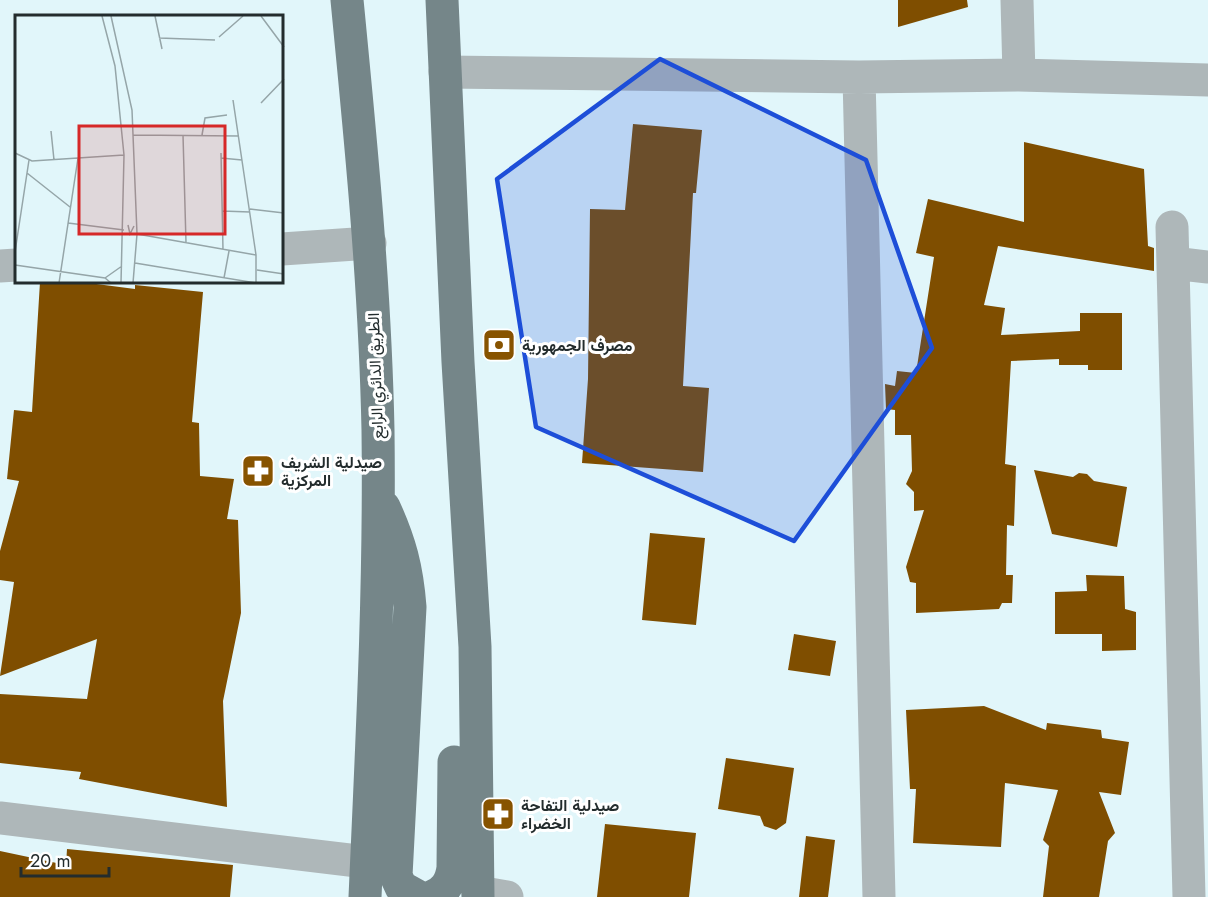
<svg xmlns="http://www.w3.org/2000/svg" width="1208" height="897" viewBox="0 0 1208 897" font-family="Jost,Vazirmatn,sans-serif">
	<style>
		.building { fill: #7f4e00 }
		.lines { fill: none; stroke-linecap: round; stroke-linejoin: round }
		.minor { stroke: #aeb7b9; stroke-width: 33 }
		.major { stroke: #758689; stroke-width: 33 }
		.marked { fill: #1d4ed8; fill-opacity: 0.2; stroke: #1d4ed8; stroke-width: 4.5; stroke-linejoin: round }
		.labels { text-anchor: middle; stroke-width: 6; stroke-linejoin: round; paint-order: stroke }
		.poi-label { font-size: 16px; font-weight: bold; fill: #232c2d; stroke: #fff; text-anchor: start }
		.street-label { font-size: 16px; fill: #232c2d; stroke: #fff }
		.inset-road { fill: none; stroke: #95a5a8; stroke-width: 1.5 }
		.view { fill: #d62828; fill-opacity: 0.15; stroke: #d62828; stroke-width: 3 }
		.inset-edge { fill: none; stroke: #232c2d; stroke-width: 3 }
	</style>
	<rect width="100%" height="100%" fill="#e1f6fa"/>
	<path class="building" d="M898,0H967L968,7L898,27Z
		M633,124L702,130L696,193H693L683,386L709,388L703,472L582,463L588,379L590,209L625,210Z
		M1024,142L1144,169L1148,246L1154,248V271L998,246L984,305L1005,308L1001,335L1080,331V313H1122V370H1088V365H1059V359L1011,361L1005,464L1016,466L1014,526L1007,525L1006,575H1013L1012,603H1002L999,609L916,613V583L910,582L906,567L924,510L914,511V492L906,484L912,471L911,435H895V410L886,409L885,384L895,386L897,371L916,373L934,257L916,253L928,199L1024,222Z
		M40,282H81L135,289V285L203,292L192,422L199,423L200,476L234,479L227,519L238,520L241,613L223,701L227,807L79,779L81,772L0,763V694L87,699L97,639L0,676L14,582L0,580V551L19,481L7,479L14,410L32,412Z
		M1034,470L1073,477L1079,473L1087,474L1094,481L1127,487L1117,547L1052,534Z
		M650,533L705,538L696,625L642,620Z
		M1086,575L1124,576L1125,609L1136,612V650L1102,651V634H1055V592L1087,591Z
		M794,634L836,641L830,676L788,670Z
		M984,706L1046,730L1047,723L1101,730L1102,738L1129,742L1121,795L1099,792L1115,833L1108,841L1099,897H1043L1049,846L1043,840L1058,790L1005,783L1001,847L913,843L916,789H910L906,710Z
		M726,758L794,768L786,823L776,830L764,826L760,816L718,809Z
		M605,824L696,833L689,897H597Z
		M806,836L835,840L828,897H799Z
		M67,849L233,865L230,897H0V851L66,865Z"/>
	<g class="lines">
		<path class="minor" d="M1017,0L1019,75
			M445,72L859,77L1019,75L1208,80
			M859,77L879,897
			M1172,227L1189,897
			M282,249L370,243
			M1173,263L1208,267
			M0,266L16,265
			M0,818L366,862
			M478,892L507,897"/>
		<path class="major" d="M347,0C361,143 375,286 378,430C380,586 372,741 365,897
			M442,0L458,362L475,647L478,897
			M384,507C400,542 407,568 410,607L396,876L401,887L419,897
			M431,897C445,892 451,882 453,868L454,762"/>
	</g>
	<path class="marked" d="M660,59L866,160L932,348L794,541L536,427L497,179Z"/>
	<defs>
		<g id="bank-square" transform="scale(1.725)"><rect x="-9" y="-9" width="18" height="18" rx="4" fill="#875300" stroke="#fff"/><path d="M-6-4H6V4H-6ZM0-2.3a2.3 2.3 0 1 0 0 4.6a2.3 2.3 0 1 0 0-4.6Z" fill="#fff"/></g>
		<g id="pharmacy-square" transform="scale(1.725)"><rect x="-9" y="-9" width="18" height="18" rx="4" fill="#875300" stroke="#fff"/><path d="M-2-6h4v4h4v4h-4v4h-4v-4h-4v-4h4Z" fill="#fff"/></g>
	</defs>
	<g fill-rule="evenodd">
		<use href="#bank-square" x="499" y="345"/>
		<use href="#pharmacy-square" x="258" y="471"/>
		<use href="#pharmacy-square" x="498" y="814"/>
	</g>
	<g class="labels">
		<g class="poi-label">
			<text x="522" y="351">مصرف الجمهورية</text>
			<text x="281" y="468">صيدلية الشريف<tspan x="281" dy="18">المركزية</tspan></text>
			<text x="521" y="811">صيدلية التفاحة<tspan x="521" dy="18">الخضراء</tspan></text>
		</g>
		<g class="street-label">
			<text transform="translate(375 376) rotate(-92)" y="6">الطريق الدائري الرابع</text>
		</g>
	</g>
	<g transform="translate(15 15)">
		<rect width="268" height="268" fill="#e1f6fa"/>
		<path class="inset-road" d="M87,1L100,51L109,140L106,268M96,1L117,95L122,219L118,268M140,1L147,34M246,1L269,32M204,22L228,1M144,23L200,25M246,88L269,64M36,116L39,145M118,120L224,121M168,120L171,228M187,120L190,103L212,100M0,138L17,146L109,140M206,138L208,235M206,143L227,145M12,158L55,192M235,194L269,198M207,196L235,197M53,208L109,215M113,210L115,219L119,211M122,219L241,240M0,237L14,145M120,248L241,268V240L218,85M0,250L90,263L96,268M242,255L269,259M90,263L107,251M209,263L214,236M44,268L63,143"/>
		<path class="view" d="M64,111H210V219H64Z"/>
		<rect width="268" height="268" class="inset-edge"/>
	</g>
	<path d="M21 867v9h88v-9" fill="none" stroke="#232c2d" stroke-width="3"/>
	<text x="30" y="867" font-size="18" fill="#232c2d" stroke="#ffffff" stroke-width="4.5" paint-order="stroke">20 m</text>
</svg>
